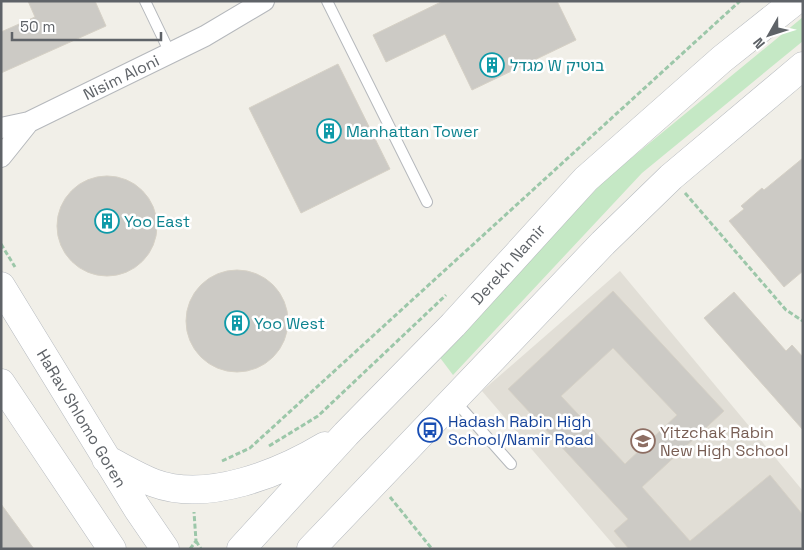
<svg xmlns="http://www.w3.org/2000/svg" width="804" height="550" viewBox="0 0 804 550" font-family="'Space Grotesk','Noto Sans Hebrew',sans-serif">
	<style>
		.education { fill: #e1ded6 }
		.green { fill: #c5e8c5 }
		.building { fill: #cccac5; stroke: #d6d1c6; fill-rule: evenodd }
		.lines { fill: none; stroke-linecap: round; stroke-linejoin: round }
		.service-casing { stroke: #b5b8bc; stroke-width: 12 }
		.minor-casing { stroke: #b5b8bc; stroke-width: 22 }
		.secondary-casing { stroke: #b6babf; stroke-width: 29 }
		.path { stroke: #9cc7a9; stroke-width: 3; stroke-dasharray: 5 2.5; stroke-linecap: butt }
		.service { stroke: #fff; stroke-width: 10 }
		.minor { stroke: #fff; stroke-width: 20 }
		.secondary { stroke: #fff; stroke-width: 28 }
		.labels { text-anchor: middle; stroke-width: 5; stroke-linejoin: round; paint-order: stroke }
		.culture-label { font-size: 16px; fill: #0d838f; stroke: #fff; text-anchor: start }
		.street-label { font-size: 16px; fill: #5f6368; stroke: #fff }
		.transit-label { font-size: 16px; fill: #164399; stroke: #fff; text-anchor: start }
		.education-label { font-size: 16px; fill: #785e54; stroke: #fff; text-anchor: start }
	</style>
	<rect width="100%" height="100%" fill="#f1efe8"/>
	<path class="education" d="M620,271L803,491V549H617L482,391Z"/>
	<path class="green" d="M803,17V41L642,173L453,375L438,355L607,178Z"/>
	<path class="building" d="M28,1H95L106,26L1,73V32L35,17Z
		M443,1H557L576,40L472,90L445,34L386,62L373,35Z
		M338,64L390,169L301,213L249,108Z
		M803,158V271L784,287L729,221L744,209L741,206L762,188L764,190Z
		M57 226a50 50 0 1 1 100 0a50 50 0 1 1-100 0Z
		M186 321a51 51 0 1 1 102 0a51 51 0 1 1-102 0Z
		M613,291L724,411L642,487L690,541L770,475L803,515V549H629L614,531L628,519L508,389ZM613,348L677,415L625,464L561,396Z
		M734,292L786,351L792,345L803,357V430L704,318Z
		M1,504L34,549H1Z"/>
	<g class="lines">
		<g class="service-casing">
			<path id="service" d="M145,1L170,53
				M327,1L427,202
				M455,401L511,464"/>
		</g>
		<g class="minor-casing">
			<path id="minor" d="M1,128L29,122L205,36L264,1
				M1,157L29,122"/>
		</g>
		<g class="secondary-casing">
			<path id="secondary" d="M1,286L137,508L165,549
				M1,383L112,549
				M106,459C122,467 138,477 154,483C207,503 280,473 325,446
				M241,549L346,434L453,325L586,179L722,59L795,1
				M311,549L603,243L671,177L803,66"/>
		</g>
		<path class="path" d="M685,193L786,310L803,321
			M1,244L15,267
			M269,446L318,416L446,295
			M222,461L250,448L740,1
			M390,497L432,549
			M196,541L201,549
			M190,549L196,541L194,512"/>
		<use href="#service" class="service"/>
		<use href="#minor" class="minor"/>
		<use href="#secondary" class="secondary"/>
	</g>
	<defs>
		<g id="building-ring" transform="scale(1.25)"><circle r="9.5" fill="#fff" stroke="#0f9aa8" stroke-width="1.5"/><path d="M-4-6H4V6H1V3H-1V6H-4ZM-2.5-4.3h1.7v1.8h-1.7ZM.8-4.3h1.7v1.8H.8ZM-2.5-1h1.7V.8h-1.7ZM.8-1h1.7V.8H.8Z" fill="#0f9aa8"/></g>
		<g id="bus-ring" transform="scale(1.25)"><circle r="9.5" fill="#fff" stroke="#1a4fb4" stroke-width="1.5"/><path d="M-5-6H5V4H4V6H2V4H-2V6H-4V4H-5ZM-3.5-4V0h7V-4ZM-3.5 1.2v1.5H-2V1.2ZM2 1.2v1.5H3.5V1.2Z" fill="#1a4fb4"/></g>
		<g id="school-ring" transform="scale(1.25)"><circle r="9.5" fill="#fff" stroke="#8d6e63" stroke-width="1.5"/><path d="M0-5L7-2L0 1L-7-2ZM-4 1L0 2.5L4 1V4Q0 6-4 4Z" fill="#8d6e63"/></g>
	</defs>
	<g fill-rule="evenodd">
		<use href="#building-ring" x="492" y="65"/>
		<use href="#building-ring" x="329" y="131"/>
		<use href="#building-ring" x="107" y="221"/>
		<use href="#building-ring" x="237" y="323"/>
		<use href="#bus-ring" x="430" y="430"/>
		<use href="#school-ring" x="643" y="441"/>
	</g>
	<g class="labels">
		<g class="culture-label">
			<text x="510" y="71">מגדל W בוטיק</text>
			<text x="346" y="137">Manhattan Tower</text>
			<text x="124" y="227">Yoo East</text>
			<text x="254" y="329">Yoo West</text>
		</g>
		<g class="street-label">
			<text transform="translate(121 77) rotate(-26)" y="6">Nisim Aloni</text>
			<text transform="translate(508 264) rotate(-48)" y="6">Derekh Namir</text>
			<text transform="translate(82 418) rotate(59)" y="6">HaRav Shlomo Goren</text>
		</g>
		<g class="transit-label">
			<text x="448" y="427">Hadash Rabin High<tspan x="448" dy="18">School/Namir Road</tspan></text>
		</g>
		<g class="education-label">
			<text x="660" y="438">Yitzchak Rabin<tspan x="660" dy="18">New High School</tspan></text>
		</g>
	</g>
	<rect width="804" height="550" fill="none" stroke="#5f6368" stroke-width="5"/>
	<g transform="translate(769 35) rotate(231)" stroke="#ffffff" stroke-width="4" paint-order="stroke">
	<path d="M0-4L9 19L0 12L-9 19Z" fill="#5f6368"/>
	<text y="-8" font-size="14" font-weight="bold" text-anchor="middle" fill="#5f6368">N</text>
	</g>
	<path d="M12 32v8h149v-8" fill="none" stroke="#5f6368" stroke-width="2.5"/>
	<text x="20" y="32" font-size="15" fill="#5f6368" stroke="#ffffff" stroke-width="4" paint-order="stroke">50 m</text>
</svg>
